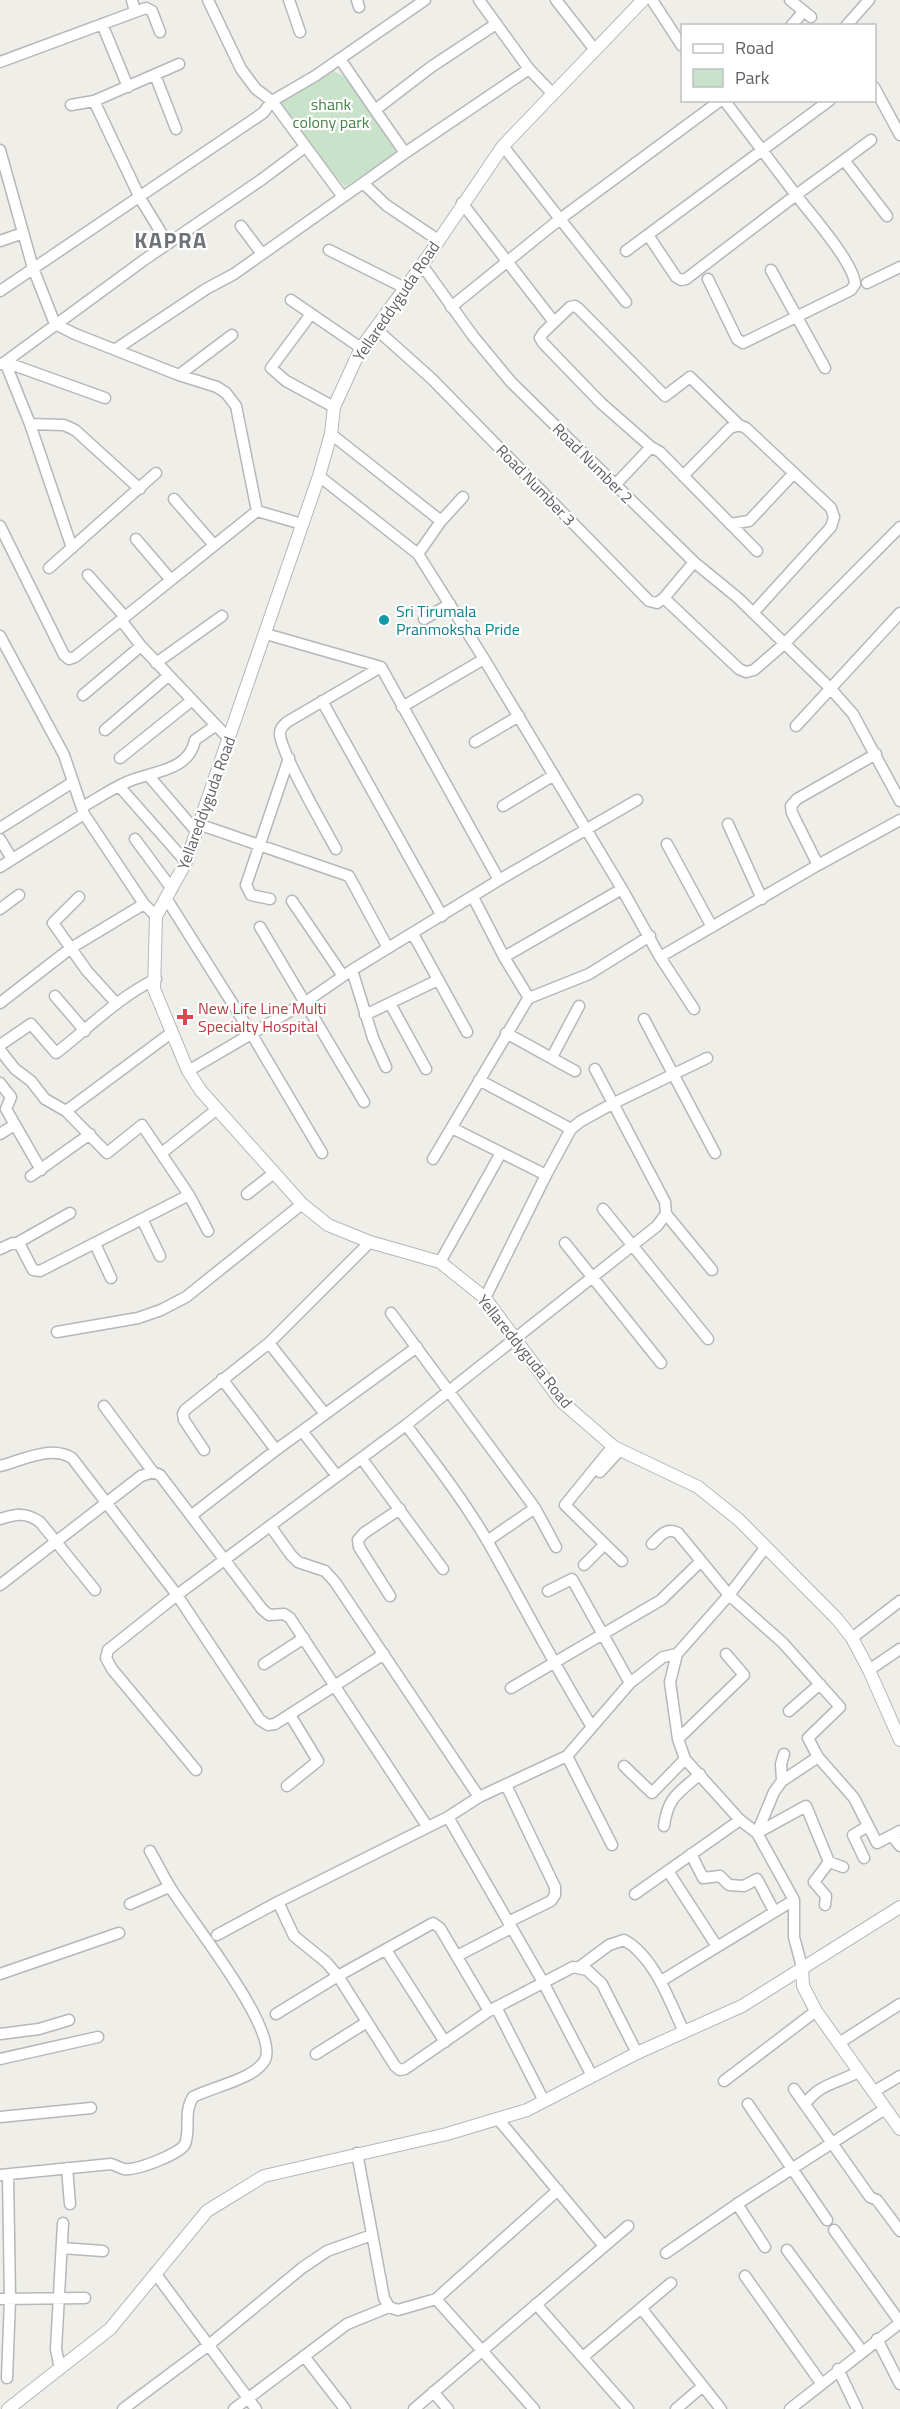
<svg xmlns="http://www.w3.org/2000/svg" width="900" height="2409" viewBox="0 0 900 2409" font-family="'Titillium Web',sans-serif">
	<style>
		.green { fill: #c8e3c9 }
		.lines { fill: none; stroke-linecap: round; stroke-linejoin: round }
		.minor-casing { stroke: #b5b7ba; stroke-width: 13 }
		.tertiary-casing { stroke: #b5b7ba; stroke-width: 14 }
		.minor { stroke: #fff; stroke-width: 10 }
		.tertiary { stroke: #fff; stroke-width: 12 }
		.culture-dot { fill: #0f9aa8; stroke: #fff; stroke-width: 2 }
		.health-dot { fill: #e0444e; stroke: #fff; stroke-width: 2 }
		.labels { text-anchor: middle; stroke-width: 4.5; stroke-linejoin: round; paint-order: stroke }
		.park-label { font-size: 16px; fill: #428246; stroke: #fff }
		.street-label { font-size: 16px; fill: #5f6266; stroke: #fff }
		.culture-label { font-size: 16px; fill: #0d838f; stroke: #fff; text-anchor: start }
		.health-label { font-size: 16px; fill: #be3a42; stroke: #fff; text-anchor: start }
		.district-label { font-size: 22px; font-weight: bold; letter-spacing: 1.5px; fill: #707478; stroke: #fff }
	</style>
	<rect width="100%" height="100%" fill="#efeee8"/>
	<path class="green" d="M332,70L356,83L402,149L345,187L272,101Z"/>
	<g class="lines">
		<g class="minor-casing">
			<path id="minor" d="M132,0L135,12L146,8L152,11L160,32
				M208,0L241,69L256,89L272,101L343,197L363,183L386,205L438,240
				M289,0L300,32
				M357,0L359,7
				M479,0L529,69L553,94
				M556,0L595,50
				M652,0L682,46
				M790,0L811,17
				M102,24L128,87
				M496,24L431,67L375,110L405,153L529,69
				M791,26L804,11
				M846,26L869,0
				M340,59L375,110
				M0,62L135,12
				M155,75L176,129
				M874,87L900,135
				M724,100L796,195L844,160L887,216
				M94,101L140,198L168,244
				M71,105L94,101L179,64
				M0,150L33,268L55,324L75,334L179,375L217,387L226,393L236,406L257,511L302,524
				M844,160L871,140
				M363,183L405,153
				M462,203L554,322
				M241,226L262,254
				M648,235L676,277L681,280L686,279L796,195C810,213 854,263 855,284L851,290L743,343L737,339L708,279
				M0,241L23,233
				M329,250L405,288
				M626,251L830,100
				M422,265L473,336L511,382L694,562L738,598L830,688L853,714L900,801
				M771,270L825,368
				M867,283L900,267
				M0,291L263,113L272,101L315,76L425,0
				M291,300L361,348
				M626,302L560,219L721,100
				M451,307L560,219L503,146
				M311,314L271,368L286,381L334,407
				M375,328L432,379L649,601L657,603L664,598L694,562
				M116,349L206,289L234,274L343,197
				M1,364L5,362L105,398
				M179,375L232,335
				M30,424L64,425L75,430L140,489
				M331,434L441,521L463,497
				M651,447L601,403L543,343L540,338L543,333L570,307L575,306L579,309L665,396L690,377L739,425
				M319,476L418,554L484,659L622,889L660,957L694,1009
				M683,476L730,428L739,425L746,428L831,508L834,517L831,527L753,613
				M615,485L651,447L660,452L757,551
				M174,499L214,545
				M730,524L749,521L794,473
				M0,526L64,655L69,659L75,657L257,511
				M136,539L171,580
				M72,548L30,424L5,362L144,260L261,180L305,147
				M418,554L441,521
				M49,568L156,473
				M88,575L125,617
				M664,598L739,669L746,672L754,670L784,644L900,527
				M424,619L450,604
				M121,620L141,646
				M266,634L381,667L499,880
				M0,636L64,755L84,814L144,904L156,916
				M156,663L222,616
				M83,695L141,646L230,740
				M322,701L442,916
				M402,707L484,659
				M796,726L900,613
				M105,730L168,676
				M475,742L519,716
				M120,758L191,701
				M148,775L196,831
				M119,786L186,862
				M503,806L554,775
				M82,807C97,799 111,789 127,782C151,771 189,772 195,740L215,726
				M198,824L349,876L388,948
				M728,824L762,899
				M0,828L73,782
				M0,839L12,859
				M135,839L172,889
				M667,844L712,927
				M336,849C325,829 280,751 280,734C280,728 283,726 287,722L381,667
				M818,865L792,813L791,806L797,799L876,754
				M0,867L84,814
				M79,897L53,923L87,971L116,1003
				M473,897L504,957L529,998
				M166,898L251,1033L322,1153
				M270,899L251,895L246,885L289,758
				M292,901L343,976
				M0,909L19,895
				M260,927L364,1102
				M413,934L467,1032
				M504,957L622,889
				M660,957L818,865L900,820
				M352,970L373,1038L386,1067
				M55,996L85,1031
				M0,1003L71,948L144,904
				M388,1004L392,1007L426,1069
				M365,1015L438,980
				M644,1019L715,1153
				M506,1033L575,1071
				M0,1045L31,1024L56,1053C89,1028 118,997 156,979
				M0,1050L15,1069L31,1081L45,1099L66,1111L107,1153L142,1125L189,1195L208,1231
				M552,1057L579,1006
				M595,1069L665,1202L666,1214L712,1270
				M188,1071L304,1003L352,970L499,880L637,800
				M479,1080L571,1129
				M0,1083L11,1097L6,1109L41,1170
				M66,1111L171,1033
				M452,1128L546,1175
				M0,1134L14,1125
				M163,1152L216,1110
				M433,1159L526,1002L529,998L589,974L650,936
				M31,1176L90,1134
				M247,1194L274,1173
				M603,1209L708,1339
				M142,1219L160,1256
				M17,1243L70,1213
				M565,1243L661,1363
				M95,1244L111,1278
				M0,1249L13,1243L20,1245L33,1270L40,1271L189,1195
				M440,1262L501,1153
				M485,1298L546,1175L571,1129L581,1121L612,1104L707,1058
				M391,1313L535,1508L556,1547
				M57,1332L138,1318L161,1310L186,1297L302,1204
				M269,1343L325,1414
				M222,1379L276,1450
				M104,1406L153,1472
				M406,1425C435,1463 464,1501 488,1542C523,1604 555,1667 592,1727
				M302,1431L337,1476
				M613,1446L565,1505L622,1561
				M204,1450L184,1420L183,1414L185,1410L269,1343L370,1242
				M362,1459L443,1569
				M0,1466C23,1460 50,1445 72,1458L177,1595L260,1720L268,1725L275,1724L384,1654
				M600,1472L620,1450
				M192,1515L276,1450L417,1347
				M0,1519C16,1514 26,1512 40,1522L95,1590
				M271,1527L291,1555L298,1562L325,1571L335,1582L479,1797
				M487,1541L535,1508
				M652,1544C660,1536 666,1527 678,1533L729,1595L783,1643L840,1707L808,1738L818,1757L854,1798L877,1843L900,1831
				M584,1565L605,1544
				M0,1585L141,1476L153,1472L160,1475L262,1609L269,1615L284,1614L290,1618L427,1826
				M548,1591L572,1579L630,1683
				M390,1596L359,1547L358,1540L364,1533L400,1509
				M852,1638L900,1601
				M677,1654L670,1682L678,1739L685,1759L740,1820L757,1833L794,1900V1937L802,1967
				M264,1664L304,1638
				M869,1670L900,1649
				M511,1688L661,1600L701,1561
				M789,1711L820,1684
				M678,1739L744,1675L726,1654
				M567,1756L612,1845
				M624,1766L652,1793L685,1759
				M196,1770L112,1669L106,1658L108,1650L177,1595L406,1425L657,1226L666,1214
				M782,1781L781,1764L784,1754
				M506,1785L555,1887V1895L551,1901L508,1922
				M287,1786L318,1761L290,1715
				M448,1817L543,1982L592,2076
				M664,1826C668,1796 679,1793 700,1774
				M757,1833L806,1806L829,1862L843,1867
				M757,1833L774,1792L782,1781L818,1757
				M892,1836L900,1846
				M691,1854L703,1878L720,1876L729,1885L744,1886L757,1879L774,1911
				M864,1858L853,1835L868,1826
				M668,1871L716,1945
				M635,1894L740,1820
				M278,1902L294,1936L326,1962L338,1976L395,2066L400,2070L405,2069L489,2011L573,1967L587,1970L602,1984L637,2053
				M130,1904L169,1887
				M825,1905L826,1896L814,1882L829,1862
				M217,1935L278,1902L448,1817L479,1797L567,1756L630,1683L663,1657L677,1654L729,1595L765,1548
				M386,1950L445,2042
				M457,1956L511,1928
				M578,1968L609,1945L624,1940C654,1956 670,2002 684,2032
				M0,1974L119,1933
				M661,1981L794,1900
				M496,2007L544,2101
				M276,2014L338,1976L433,1923L440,1928L489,2011
				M0,2034L39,2029L69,2020
				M839,2043L900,2004
				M316,2054L367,2022
				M0,2059L98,2037
				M724,2081L816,2011
				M794,2089L870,2197L877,2200L900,2231
				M873,2092L900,2076
				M748,2104L827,2220
				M805,2104C821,2083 836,2084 858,2072
				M0,2117L91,2108
				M498,2119L604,2246
				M357,2153L384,2298L389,2307
				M67,2168L70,2204
				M0,2175L111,2164C115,2165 120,2168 124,2169C136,2171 180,2154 185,2144C191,2129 183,2113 193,2097C212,2087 255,2079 265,2060C280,2030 188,1917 170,1887C163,1876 157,1863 150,1851
				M737,2204L765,2247
				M834,2230L900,2322
				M62,2248L103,2251
				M787,2250L862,2351
				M666,2253L737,2204L885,2109
				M155,2273L256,2409
				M745,2276L821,2383
				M0,2299L85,2298
				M436,2299L534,2409
				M536,2304L628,2409
				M641,2308L721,2409
				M877,2339L900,2384
				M304,2356L345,2409
				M583,2357L671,2283
				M60,2369L56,2349L63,2223
				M838,2369L857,2409
				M7,2378L10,2299L8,2175
				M433,2392L448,2409
				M123,2409L210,2344L302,2268L327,2251L372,2235
				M234,2409L347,2324L389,2307L398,2310L436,2299L558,2190
				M414,2409L628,2226
				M676,2409L703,2386
				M790,2409L900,2323"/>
		</g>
		<g class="tertiary-casing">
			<path id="tertiary" d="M643,0L503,146L422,265L361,348L334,407L331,434L319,476L186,862L156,916L154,989L188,1071L201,1091L302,1204L328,1225L370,1242L440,1262L485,1298L561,1401L614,1447L698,1487L739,1520L837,1619L852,1638L869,1670L900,1740
				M802,1967L803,1986L816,2011L900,2129
				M8,2409L110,2329L207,2211L264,2176L447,2134L527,2110L637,2053L742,2006L900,1907"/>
		</g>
		<use href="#minor" class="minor"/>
		<use href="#tertiary" class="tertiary"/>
	</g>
	<circle class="culture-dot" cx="384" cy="620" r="6"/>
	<path class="health-dot" d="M182 1008h6v6h6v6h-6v6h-6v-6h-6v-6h6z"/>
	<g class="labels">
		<g class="park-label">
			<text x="331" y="110">shank<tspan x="331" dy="18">colony park</tspan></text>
		</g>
		<g class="street-label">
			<text transform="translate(396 301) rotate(-56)" y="6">Yellareddyguda Road</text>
			<text transform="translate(593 463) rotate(45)" y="6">Road Number 2</text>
			<text transform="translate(536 485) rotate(46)" y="6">Road Number 3</text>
			<text transform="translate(206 803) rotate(-70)" y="6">Yellareddyguda Road</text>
			<text transform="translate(525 1351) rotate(51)" y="6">Yellareddyguda Road</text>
		</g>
		<g class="culture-label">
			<text x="396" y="617">Sri Tirumala<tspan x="396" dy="18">Pranmoksha Pride</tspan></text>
		</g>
		<g class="health-label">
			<text x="198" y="1014">New Life Line Multi<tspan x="198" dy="18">Specialty Hospital</tspan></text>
		</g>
		<g class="district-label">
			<text x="171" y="248">KAPRA</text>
		</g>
	</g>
	<rect x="681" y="24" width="195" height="78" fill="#ffffff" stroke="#bfc0c2" stroke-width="1.5"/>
	<rect x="693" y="44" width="30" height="9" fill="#ffffff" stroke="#bfc0c2" stroke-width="1.5"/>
	<text x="735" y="54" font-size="18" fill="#5f6266">Road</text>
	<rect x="693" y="69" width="30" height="18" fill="#c8e3c9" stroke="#bfc0c2" stroke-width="1.5"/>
	<text x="735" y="84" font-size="18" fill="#5f6266">Park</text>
</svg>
